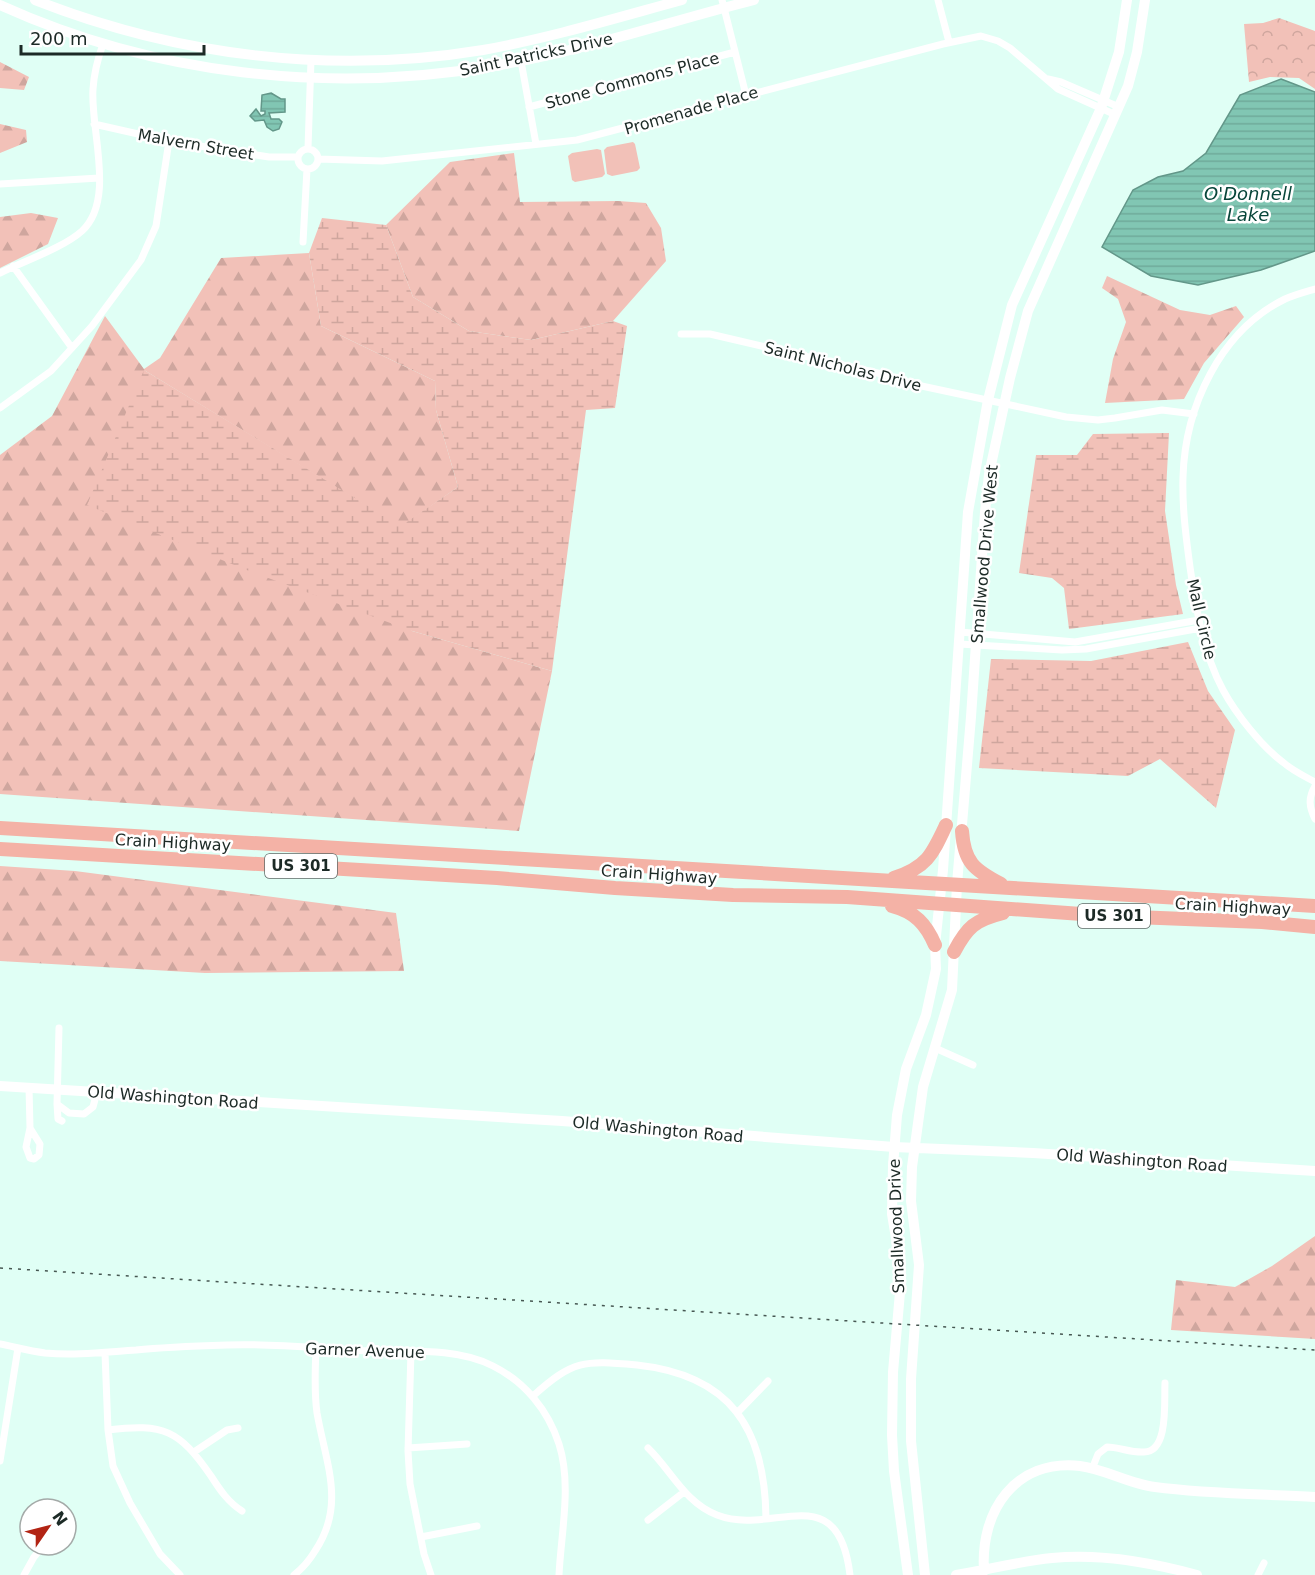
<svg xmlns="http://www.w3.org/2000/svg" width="1315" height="1575" viewBox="0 0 1315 1575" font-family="'DejaVu Sans',sans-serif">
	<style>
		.forest { fill: url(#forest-firs) }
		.wetland { fill: url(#wetland-marsh) }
		.park { fill: url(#park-crowns) }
		.garden { fill: #f2c1b8 }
		.water { fill: url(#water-rules); stroke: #639789; stroke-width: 1.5 }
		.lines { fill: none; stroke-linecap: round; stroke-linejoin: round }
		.street { stroke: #fff; stroke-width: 7 }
		.secondary { stroke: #fff; stroke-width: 10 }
		.highway { stroke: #f4b2a6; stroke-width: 14 }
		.rail { stroke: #465752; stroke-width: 1.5; stroke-dasharray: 3 6; stroke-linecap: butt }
		.labels { text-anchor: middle; stroke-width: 5; stroke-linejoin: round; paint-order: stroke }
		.shield { fill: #fff; stroke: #606a67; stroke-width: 1.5 }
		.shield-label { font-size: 15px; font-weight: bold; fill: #1c2a26 }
		.street-label { font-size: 16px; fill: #1c2a26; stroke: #fff }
		.water-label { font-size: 18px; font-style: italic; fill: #08463a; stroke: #fff }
	</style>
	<defs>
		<pattern id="forest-firs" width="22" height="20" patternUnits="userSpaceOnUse" patternTransform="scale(1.5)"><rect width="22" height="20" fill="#f2c1b8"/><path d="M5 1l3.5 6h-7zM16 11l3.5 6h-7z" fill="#cfa69e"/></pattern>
		<pattern id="wetland-marsh" width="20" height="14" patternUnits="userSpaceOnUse" patternTransform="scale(1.5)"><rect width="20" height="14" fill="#f2c1b8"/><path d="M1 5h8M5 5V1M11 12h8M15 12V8" fill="none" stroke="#cfa69e"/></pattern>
		<pattern id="park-crowns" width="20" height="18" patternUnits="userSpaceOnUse" patternTransform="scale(1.5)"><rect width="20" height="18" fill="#f2c1b8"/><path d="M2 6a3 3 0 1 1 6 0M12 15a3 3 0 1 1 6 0" fill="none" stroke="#cfa69e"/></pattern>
		<pattern id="water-rules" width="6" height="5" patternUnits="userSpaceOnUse" patternTransform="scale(1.5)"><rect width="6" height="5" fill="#81c6b3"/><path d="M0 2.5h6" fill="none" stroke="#6faa9a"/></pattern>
	</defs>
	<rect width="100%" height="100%" fill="#e0fff5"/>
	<path class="forest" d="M0,62L29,77L24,90L0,88Z
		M0,124L26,130L27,142L0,153Z
		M514,153L520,202L618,201L646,203L661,228L666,261L613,321L531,340L469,331L413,297L386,225L450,162Z
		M31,213L58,218L48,244L0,268V217Z
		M309,253L321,326L435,381L436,410L458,487L401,527L144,370L412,631L552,671L519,831L0,794V455L52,416L105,316L144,369L160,358L221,258Z
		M1107,276L1180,310L1210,315L1236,306L1244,317L1204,363L1184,399L1105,403L1113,359L1126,322L1118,299L1102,288Z
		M0,866L75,871L396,913L404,971L205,973L0,961Z
		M1315,1236V1339L1171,1330L1176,1280L1235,1287L1272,1266Z"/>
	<path class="wetland" d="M322,218L386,225L413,297L469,331L531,340L613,321L627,326L615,408L586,410L552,671L412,631L244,569L87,505L144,370L401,526L458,487L436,410L435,381L321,326L309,253Z
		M1169,433L1165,511L1176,585L1183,614L1069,629L1064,588L1052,578L1019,573L1036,455H1077L1093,434Z
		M1188,642L1208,691L1235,730L1216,808L1160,759L1128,776L979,768L991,659L1091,661Z"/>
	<path class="park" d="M1279,18L1315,31V89L1299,78L1270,77L1249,82L1244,24L1263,23Z"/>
	<path class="garden" d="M633,142L635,144L640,168L637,171L612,176L607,174L604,150L607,147Z
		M597,149L601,150L605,174L602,177L575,182L572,180L568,156L572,153Z"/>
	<path class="water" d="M1281,79L1315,92V251L1261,270L1198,285L1151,276L1102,247L1133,190L1158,177L1183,171L1206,153L1240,95Z
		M271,93L281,99H285V112L269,113L271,119H279L282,122L279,129L273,131L267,127L264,120L255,121L250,116L256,109L261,116L265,114V111H261L262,95Z"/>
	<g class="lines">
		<path class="street" d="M722,0L746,95
			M938,0L949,42
			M521,61L536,144
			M1048,79L1061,82L1119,107
			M529,107L735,52
			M94,124L169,141L269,157H297
			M308,148L311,60
			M298 159a10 10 0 1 1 20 0a10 10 0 1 1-20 0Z
			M318,159L382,161L577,140L943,44L981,36L998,41L1010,48L1058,89L1116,115
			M0,184L99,178
			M303,242L307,169
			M13,266L72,348
			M0,273C24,261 63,248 82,231C116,200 90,129 93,89C94,73 98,58 103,44
			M1315,289C1305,292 1294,295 1285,299C1220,331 1185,407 1183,477C1182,507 1186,537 1190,567C1196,608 1203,653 1223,690C1236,714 1262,747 1284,763C1293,771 1304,776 1315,782
			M681,334H710L886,375L917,385L1066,417L1098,420L1115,418L1162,410L1194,414
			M0,408L51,371L92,326L141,260L156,226L169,141
			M960,632L1075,642L1199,620
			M959,644L1062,650L1086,649L1201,628
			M1315,786C1308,798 1309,807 1315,819
			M59,1028L57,1104L69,1113L84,1114L93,1107L97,1092
			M935,1048L973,1065
			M29,1087L30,1128
			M57,1104L58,1119L62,1121
			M30,1128L40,1144L39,1155L34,1159L30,1158L26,1147Z
			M0,1344C15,1347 30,1351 45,1353C75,1356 106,1352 136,1350C166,1347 196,1346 227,1345C274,1343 321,1349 368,1351C408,1352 456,1347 493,1366C525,1382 548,1410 559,1444C572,1485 561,1533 559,1575
			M411,1352L408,1451L410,1484L424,1554L431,1575
			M105,1353L108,1430L113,1466L130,1503L160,1554L180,1575
			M533,1396C573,1360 584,1360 637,1365C730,1375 765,1428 766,1518
			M737,1413L768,1381
			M108,1430C164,1423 179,1430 211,1476C220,1490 228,1502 242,1511
			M408,1448L467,1444
			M648,1448C671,1470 685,1503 717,1515C773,1537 838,1475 850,1575
			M194,1452L227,1430L238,1428
			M0,1461L18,1348
			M1092,1469L1098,1454L1107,1447C1119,1447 1131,1453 1144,1452C1169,1452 1164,1401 1165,1383
			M648,1520L684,1492
			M421,1537L477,1526
			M24,1575L34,1557L44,1545
			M294,1575C303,1568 309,1561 315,1551C346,1505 326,1464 317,1413C314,1392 315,1370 316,1349
			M1258,1575L1264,1563"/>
		<path class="secondary" d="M35,0C177,56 332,75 483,50C550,38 616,18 682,0
			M0,5C154,75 328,94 494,66C582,51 668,22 754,0
			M0,1086L562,1121L894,1147L1033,1153L1315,1171
			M984,1571C980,1511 1015,1459 1080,1466C1105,1469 1129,1484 1155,1487C1208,1494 1262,1494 1315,1497
			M908,1575L894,1471L892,1435L893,1372L901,1281L900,1263L892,1214L893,1166L897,1115L906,1069L926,1015L936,969L935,945L943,870L968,512L988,400L1012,305L1101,108L1119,52L1127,0
			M925,1575L911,1441V1379L919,1265L911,1201L912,1167L923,1087L952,990L957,884L971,717L985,512L989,474L1010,378L1028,311L1128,86L1137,52L1145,0
			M956,1575C988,1570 1020,1561 1052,1558C1101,1553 1150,1562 1197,1575"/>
		<path class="highway" d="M0,828L1315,906
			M962,831C964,862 974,870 1001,884
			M0,849L497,878L615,888L733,895L847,897L1109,916L1262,922L1315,927
			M894,878C927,867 932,855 946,825
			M892,906C915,912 926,924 935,945
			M954,952C967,927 975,920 1003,913"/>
		<path class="rail" d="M0,1268L1315,1350"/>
	</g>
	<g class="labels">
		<g class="shield">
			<rect x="265" y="854" width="72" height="24" rx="4.5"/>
			<rect x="1078" y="904" width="72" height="24" rx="4.5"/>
		</g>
		<g class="shield-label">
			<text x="301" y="871">US 301</text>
			<text x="1114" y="921">US 301</text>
		</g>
		<g class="street-label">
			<text transform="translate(536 54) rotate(-12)" y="6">Saint Patricks Drive</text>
			<text transform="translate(632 80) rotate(-15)" y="6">Stone Commons Place</text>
			<text transform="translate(691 110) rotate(-16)" y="6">Promenade Place</text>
			<text transform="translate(196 144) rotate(10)" y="6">Malvern Street</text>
			<text transform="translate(843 366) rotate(14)" y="6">Saint Nicholas Drive</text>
			<text transform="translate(984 554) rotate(-85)" y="6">Smallwood Drive West</text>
			<text transform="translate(1202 619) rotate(77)" y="6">Mall Circle</text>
			<text transform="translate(173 842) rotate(3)" y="6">Crain Highway</text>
			<text transform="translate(659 874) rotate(4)" y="6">Crain Highway</text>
			<text transform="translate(1233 906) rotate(3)" y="6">Crain Highway</text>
			<text transform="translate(173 1097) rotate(4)" y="6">Old Washington Road</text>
			<text transform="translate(658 1129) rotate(5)" y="6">Old Washington Road</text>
			<text transform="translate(1142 1160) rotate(4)" y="6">Old Washington Road</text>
			<text transform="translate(896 1226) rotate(-92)" y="6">Smallwood Drive</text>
			<text transform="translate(365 1350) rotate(2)" y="6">Garner Avenue</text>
		</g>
		<g class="water-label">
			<text x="1248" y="200">O'Donnell<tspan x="1248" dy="21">Lake</tspan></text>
		</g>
	</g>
	<g transform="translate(48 1527) rotate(55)"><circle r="28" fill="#ffffff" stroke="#a4aaa8" stroke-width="1.5"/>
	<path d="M0-4.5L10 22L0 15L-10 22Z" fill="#b22414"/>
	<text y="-9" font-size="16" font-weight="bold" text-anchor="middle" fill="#1c2a26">N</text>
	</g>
	<path d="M21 45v9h183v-9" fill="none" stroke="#1c2a26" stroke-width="3"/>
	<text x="30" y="45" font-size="18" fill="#1c2a26" stroke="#ffffff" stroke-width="4.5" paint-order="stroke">200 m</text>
</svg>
